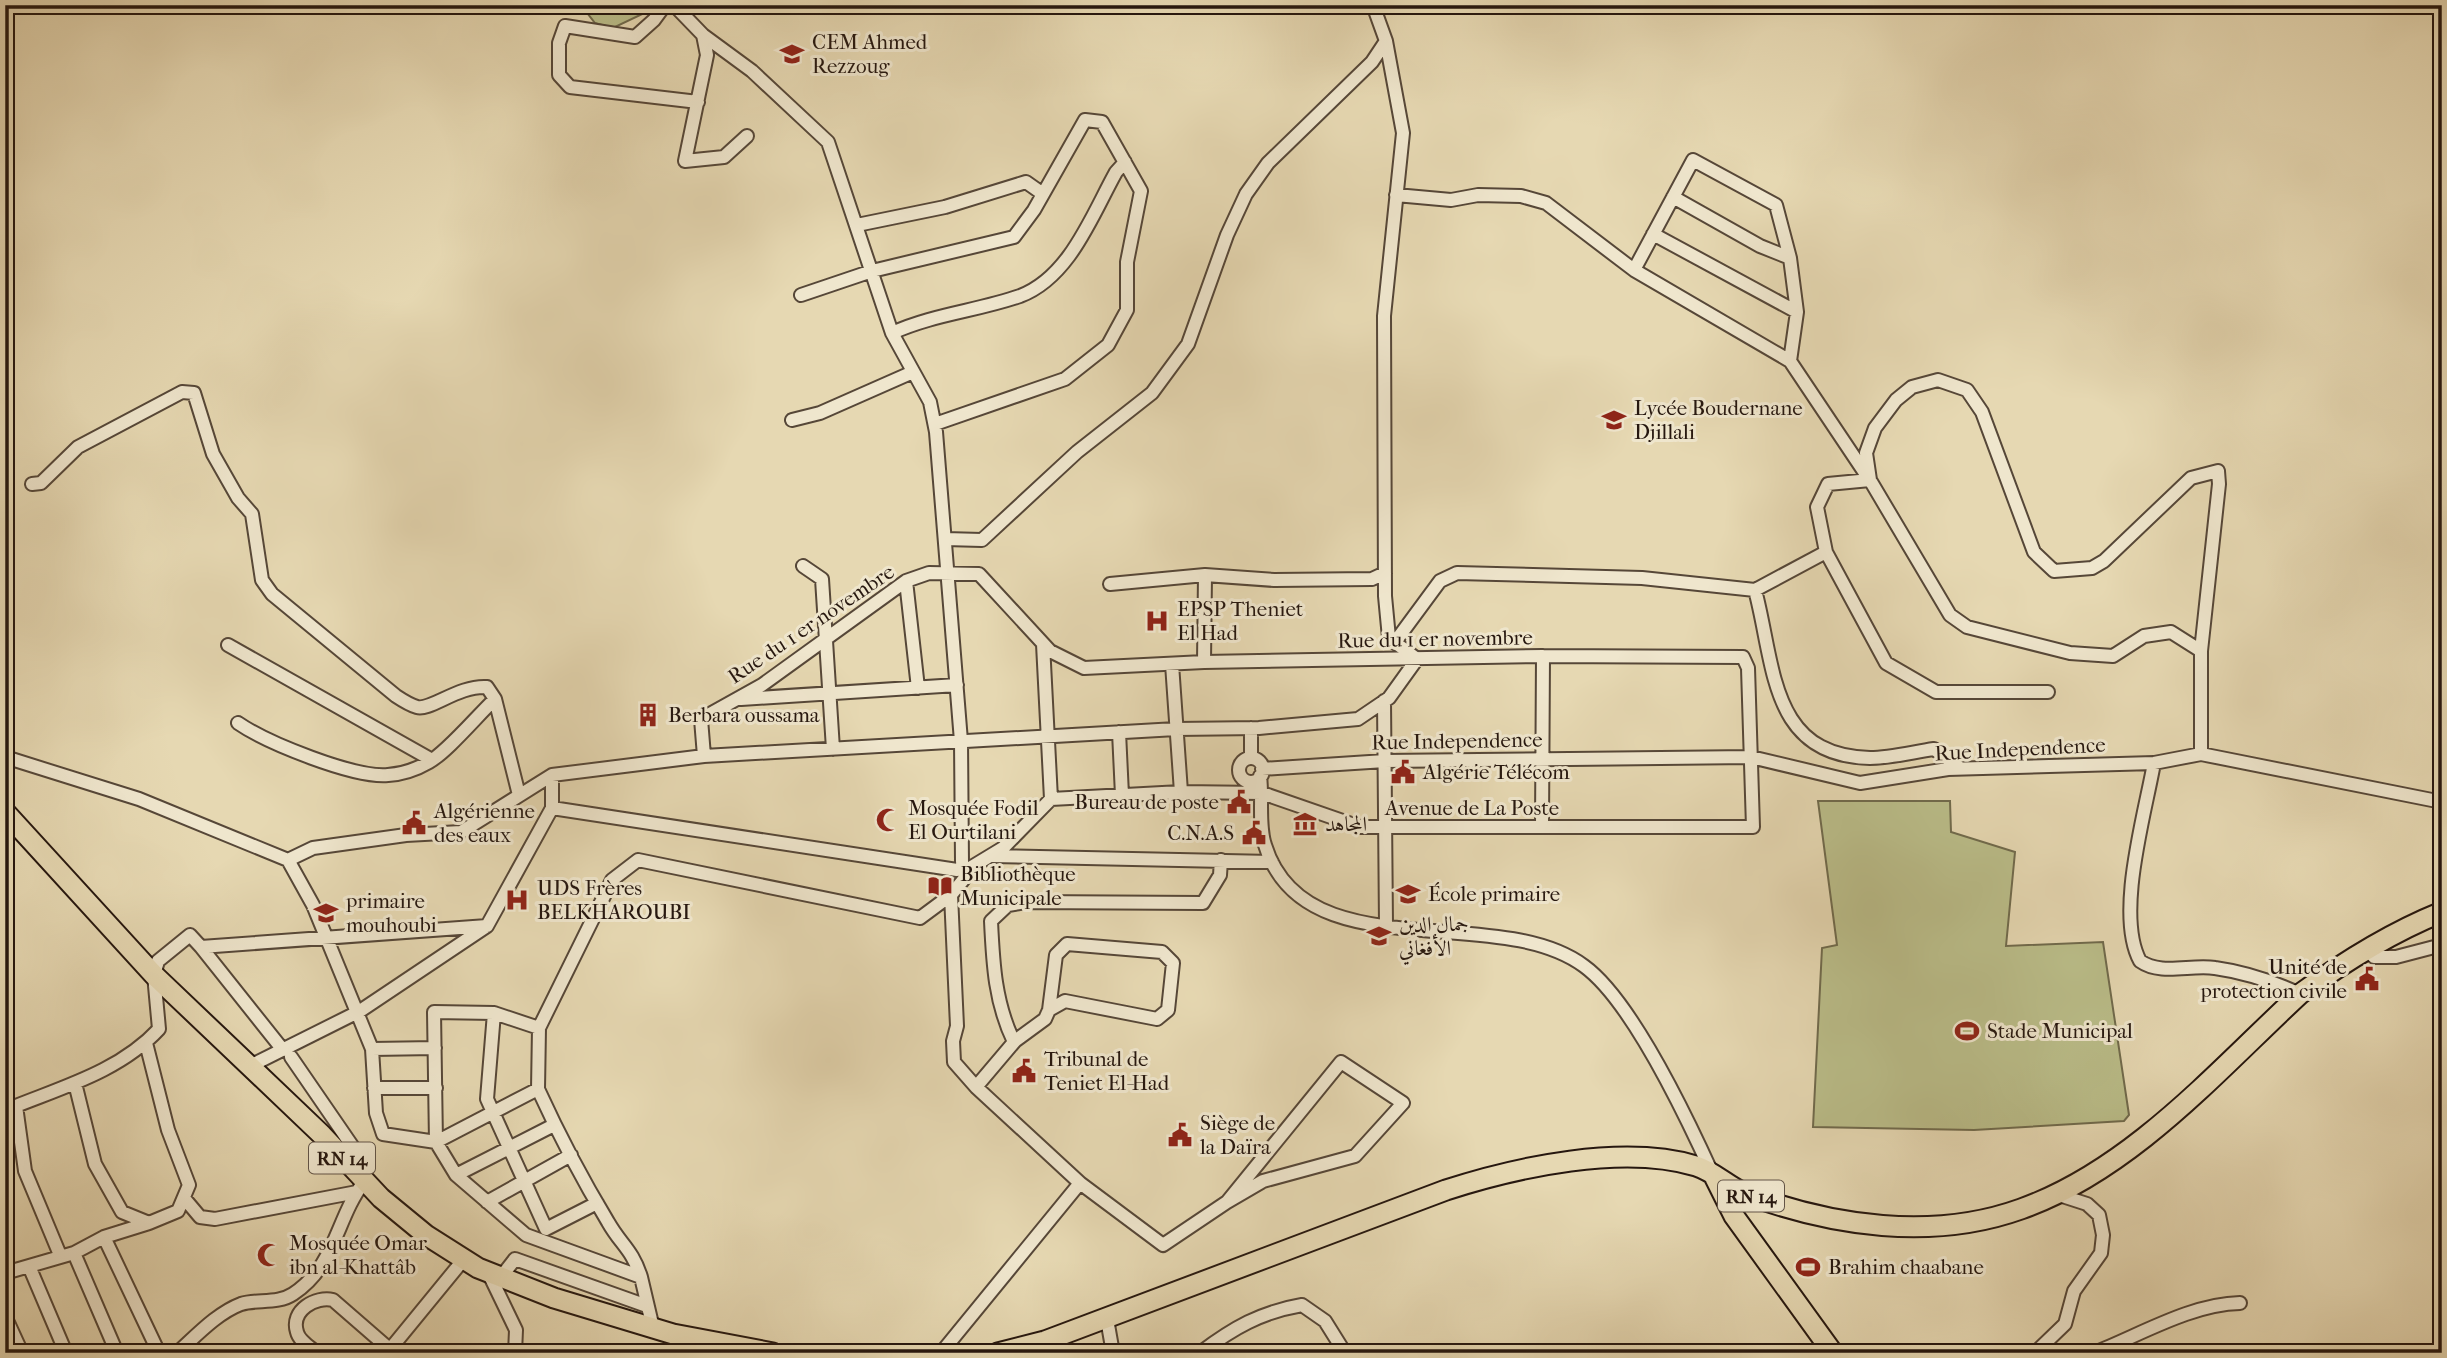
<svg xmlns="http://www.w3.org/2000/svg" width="2447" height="1358" viewBox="0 0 2447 1358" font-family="'IM FELL French Canon',Amiri,serif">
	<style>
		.green { fill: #babd89; stroke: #706a4c; stroke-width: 2 }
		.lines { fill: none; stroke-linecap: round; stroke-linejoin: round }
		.minor-casing { stroke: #564738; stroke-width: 16 }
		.primary-casing { stroke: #26170f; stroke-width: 23 }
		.minor { stroke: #efe6cd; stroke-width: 12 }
		.primary { stroke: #e6d8b2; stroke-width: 19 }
		.labels { text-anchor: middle; stroke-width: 6; stroke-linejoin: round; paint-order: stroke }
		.shield { fill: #efe6cd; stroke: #625548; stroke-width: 2 }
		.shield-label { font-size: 19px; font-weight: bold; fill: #26170f }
		.poi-label { font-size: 21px; fill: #26170f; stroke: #efe6cd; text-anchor: start }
		.street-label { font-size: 21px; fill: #26170f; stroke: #efe6cd }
	</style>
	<rect width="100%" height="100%" fill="#e6d8b2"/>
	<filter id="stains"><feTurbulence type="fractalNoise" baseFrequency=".00286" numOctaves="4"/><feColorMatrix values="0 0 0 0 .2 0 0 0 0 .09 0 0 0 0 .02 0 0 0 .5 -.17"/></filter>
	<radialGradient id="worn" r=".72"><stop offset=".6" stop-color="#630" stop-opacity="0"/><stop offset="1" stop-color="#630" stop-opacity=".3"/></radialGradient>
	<path class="green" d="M581,5H656L657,7L613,28L595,23Z
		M1818,801H1950L1951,832L2015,852L2006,946L2103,942L2129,1115L2124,1121L1974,1130L1813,1127L1822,948L1837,945Z"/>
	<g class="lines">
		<g class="minor-casing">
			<path id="minor" d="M665,5L654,20L635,37L565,26L559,43V75L570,87L698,102
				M674,5L703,35L752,71L828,142L892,333L930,402L936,432L961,741L962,862
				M703,35L707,55L685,161L724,157L747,136
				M1396,195L1451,200L1478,195L1521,196L1546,203L1634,270L1790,361L1867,476
				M1673,197L1760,246L1790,258
				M857,225L945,207L1026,182L1043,194
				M1653,234L1797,312
				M1634,270L1693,160L1776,205L1790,258L1797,312L1790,361
				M801,295L872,271L1014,237L1034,210L1085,120L1102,122L1141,191L1127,262V310L1108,345L1065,379L935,424
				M892,333C934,314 977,311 1020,296C1070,277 1092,215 1116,172L1125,162
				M792,420L820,413L913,372
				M1870,480L1866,453L1875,428L1896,400L1912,387L1938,380L1967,390L1982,412L2034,552L2054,571L2092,568L2104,561L2191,478L2218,471L2219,484L2201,651V754
				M32,484L41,483L78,447L182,392L194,393L213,454L238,498L252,514L262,580L272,594L396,696C402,700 410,705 417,707C430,711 459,685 487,687L495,699L519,795
				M945,539L982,540L1077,452L1152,393L1188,344L1227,235L1246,194L1268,163L1372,62L1386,41
				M803,566L822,579L833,749
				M906,581L918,688
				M1110,584L1205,575L1274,580L1372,579L1385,573
				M1755,590L1826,552
				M1395,642L1440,581L1457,573L1642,578L1755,590C1775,664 1769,756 1870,758C1890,758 1913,752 1934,749L1960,768
				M1043,644L1051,799
				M228,645L432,760
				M1204,662L1205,575
				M1172,664L1181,792
				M2048,692H1936L1886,663L1826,552L1817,507L1828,484L1870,480L1950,615L1967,627L2070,653L2113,656L2144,636L2171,632L2201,651
				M741,699L957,685
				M1384,701L1386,925
				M238,723C267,743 354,778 388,775C402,774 417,769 429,762C447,752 477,716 495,699
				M1119,732L1122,795
				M704,756L701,719L762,685L906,581L929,573L979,574L1050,651L1084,668L1204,662L1543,656L1743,657L1748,668L1753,827H1360L1262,793L1181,792L1051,799L1003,848L970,868
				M5,757L139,799L288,860
				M1251,758V728
				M1239 770a12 12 0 1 1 24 0a12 12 0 1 1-24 0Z
				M2154,763C2145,814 2115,915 2140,961C2161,976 2191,964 2215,968C2244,972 2274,982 2300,994
				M1262,769L1385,761L1751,757L1860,783L1948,769L2154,763L2201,754L2442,802
				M552,775L461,832L406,835L313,848L288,860L313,905L372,1049L376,1113L383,1134L436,1142L538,1089L539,1028L612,880L638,860L920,918L951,895L968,874
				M1260,776C1263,798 1258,825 1265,845C1304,972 1497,901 1584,966C1631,1000 1687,1118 1712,1173
				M552,808L957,870
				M1542,826L1543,656
				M992,856L1272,862
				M2366,948L2374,957H2396L2442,945
				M494,1013L487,1099L546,1229L597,1203
				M539,1028L494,1013L434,1012L436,1142L456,1175L526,1235L641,1277L653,1328
				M1014,1042C995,1003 993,964 991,921L1008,905L1026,902L1203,903L1220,875L1221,860
				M372,1049L435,1048
				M283,1050L201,947L487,926
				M248,1067L360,1011L487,926L552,808V775L704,756L1176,729L1259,728L1358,719L1389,698L1417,659L1389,638L1385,596L1384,316L1403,133L1386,41L1373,5
				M75,1083L95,1164L122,1212L149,1223L178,1211L189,1185L168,1130L146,1043
				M976,1087L1015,1041L1045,1019L1049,1010L1065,1001L1157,1019L1168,1010L1173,963L1162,952L1067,944L1056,955L1049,1010
				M374,1088H436
				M538,1089C559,1135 582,1179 608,1222C621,1245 632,1249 641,1277
				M456,1175L554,1125
				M1080,1183L1163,1245L1227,1202L1341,1062L1403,1103L1355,1156L1263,1181L1227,1202
				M184,1198L200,1217L215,1219L357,1192
				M487,1202L571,1155
				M104,1237L159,1353
				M74,1253L117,1353
				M60,1255L25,1171L16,1106C66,1086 121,1070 159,1029L154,975L158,961L190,935L201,947
				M29,1266L66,1353
				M488,1272L516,1330L515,1353
				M5,1273L74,1253L104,1237L149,1223
				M501,1277L515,1259L647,1306
				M5,1316L22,1353
				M1107,1319L1113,1353
				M177,1353C196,1336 217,1313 241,1304C257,1299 278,1304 293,1294C336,1266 336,1218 364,1182L357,1153L291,1057
				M317,1353C310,1347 299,1341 297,1332C290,1310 316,1296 333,1300L394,1353
				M387,1353L464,1259
				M941,1353L1080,1183L976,1087L954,1062L953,1041L957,1026L951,895
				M1200,1353C1233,1328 1261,1312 1302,1305L1325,1321L1345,1353
				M2035,1353L2065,1324L2074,1291L2101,1253L2103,1235L2099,1215L2087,1204L2056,1194
				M2094,1353C2140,1335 2191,1304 2240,1303"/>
		</g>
		<g class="primary-casing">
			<path id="primary" d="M5,812L154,975L322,1135L381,1198L426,1235L478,1268L554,1298L673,1334L773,1353
				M1715,1178L1734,1216L1833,1353
				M998,1353L1045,1341L1446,1190C1517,1167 1623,1144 1696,1166C1713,1171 1729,1187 1746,1194C1832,1226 1932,1241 2021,1209C2131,1170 2216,1072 2300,994C2345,961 2390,933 2442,912"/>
		</g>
		<use href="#minor" class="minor"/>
		<use href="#primary" class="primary"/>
	</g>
	<defs>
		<g id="school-bare" transform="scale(1.89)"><path d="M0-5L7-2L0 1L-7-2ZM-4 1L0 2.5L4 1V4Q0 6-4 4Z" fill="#8f2418" stroke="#efe6cd" stroke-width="2.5" paint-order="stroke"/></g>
		<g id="hospital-bare" transform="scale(1.89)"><path d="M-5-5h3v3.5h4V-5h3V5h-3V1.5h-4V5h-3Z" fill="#8f2418" stroke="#efe6cd" stroke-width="2.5" paint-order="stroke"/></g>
		<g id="building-bare" transform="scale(1.89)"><path d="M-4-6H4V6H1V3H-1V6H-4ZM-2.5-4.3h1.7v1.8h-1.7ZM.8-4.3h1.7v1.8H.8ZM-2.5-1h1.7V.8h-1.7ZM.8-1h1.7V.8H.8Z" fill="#8f2418" stroke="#efe6cd" stroke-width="2.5" paint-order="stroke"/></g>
		<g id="civic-bare" transform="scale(1.89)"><path d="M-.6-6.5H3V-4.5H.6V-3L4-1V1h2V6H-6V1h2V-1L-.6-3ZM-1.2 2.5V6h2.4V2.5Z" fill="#8f2418" stroke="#efe6cd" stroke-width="2.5" paint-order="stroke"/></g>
		<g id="mosque-bare" transform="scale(1.89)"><path d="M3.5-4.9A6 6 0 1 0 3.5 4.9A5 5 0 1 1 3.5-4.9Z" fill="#8f2418" stroke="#efe6cd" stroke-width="2.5" paint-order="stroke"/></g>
		<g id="museum-bare" transform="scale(1.89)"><path d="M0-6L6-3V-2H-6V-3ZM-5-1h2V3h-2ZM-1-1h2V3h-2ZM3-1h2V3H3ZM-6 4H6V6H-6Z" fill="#8f2418" stroke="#efe6cd" stroke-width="2.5" paint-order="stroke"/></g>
		<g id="library-bare" transform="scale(1.89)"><path d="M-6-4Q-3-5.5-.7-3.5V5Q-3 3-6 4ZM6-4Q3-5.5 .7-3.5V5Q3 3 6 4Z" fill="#8f2418" stroke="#efe6cd" stroke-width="2.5" paint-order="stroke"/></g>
		<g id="stadium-bare" transform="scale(1.89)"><path d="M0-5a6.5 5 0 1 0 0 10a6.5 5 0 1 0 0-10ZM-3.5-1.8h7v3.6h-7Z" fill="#8f2418" stroke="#efe6cd" stroke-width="2.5" paint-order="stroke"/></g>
	</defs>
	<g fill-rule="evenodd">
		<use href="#school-bare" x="792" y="54"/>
		<use href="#school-bare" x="1614" y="420"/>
		<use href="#hospital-bare" x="1157" y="621"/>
		<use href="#building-bare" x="648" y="715"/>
		<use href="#civic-bare" x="1403" y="772"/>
		<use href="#civic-bare" x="1239" y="802"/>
		<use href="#mosque-bare" x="888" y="820"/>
		<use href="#civic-bare" x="414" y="823"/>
		<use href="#museum-bare" x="1305" y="824"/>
		<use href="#civic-bare" x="1254" y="833"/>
		<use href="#library-bare" x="940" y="886"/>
		<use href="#school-bare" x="1408" y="894"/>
		<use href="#hospital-bare" x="517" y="900"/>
		<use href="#school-bare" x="326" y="913"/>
		<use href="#school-bare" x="1379" y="936"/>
		<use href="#civic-bare" x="2367" y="979"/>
		<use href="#stadium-bare" x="1967" y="1031"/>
		<use href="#civic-bare" x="1024" y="1071"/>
		<use href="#civic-bare" x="1180" y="1135"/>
		<use href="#mosque-bare" x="269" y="1255"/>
		<use href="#stadium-bare" x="1808" y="1267"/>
	</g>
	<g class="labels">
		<g class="shield">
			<rect x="309" y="1142.5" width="66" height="31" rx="5"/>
			<rect x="1718" y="1180.5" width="66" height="31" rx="5"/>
		</g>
		<g class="shield-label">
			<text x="342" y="1165">RN 14</text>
			<text x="1751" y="1203">RN 14</text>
		</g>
		<g class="poi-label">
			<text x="812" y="49">CEM Ahmed<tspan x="812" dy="24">Rezzoug</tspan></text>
			<text x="1634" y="415">Lycée Boudernane<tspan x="1634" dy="24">Djillali</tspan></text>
			<text x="1177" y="616">EPSP Theniet<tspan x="1177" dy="24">El Had</tspan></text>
			<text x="668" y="722">Berbara oussama</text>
			<text x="1423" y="779">Algérie Télécom</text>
			<text x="1219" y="809" text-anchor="end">Bureau de poste</text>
			<text x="908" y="815">Mosquée Fodil<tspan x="908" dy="24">El Ourtilani</tspan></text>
			<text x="434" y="818">Algérienne<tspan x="434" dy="24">des eaux</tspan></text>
			<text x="1325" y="831">المجاهد</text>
			<text x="1234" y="840" text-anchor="end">C.N.A.S</text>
			<text x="960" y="881">Bibliothèque<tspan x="960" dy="24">Municipale</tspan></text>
			<text x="537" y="895">UDS Frères<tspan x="537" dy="24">BELKHAROUBI</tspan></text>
			<text x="1428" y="901">École primaire</text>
			<text x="346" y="908">primaire<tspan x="346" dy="24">mouhoubi</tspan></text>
			<text x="1399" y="931">جمال الدين<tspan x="1399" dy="24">الأفغاني</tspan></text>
			<text x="2347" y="974" text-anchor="end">Unité de<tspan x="2347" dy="24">protection civile</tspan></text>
			<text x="1987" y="1038">Stade Municipal</text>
			<text x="1044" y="1066">Tribunal de<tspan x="1044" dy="24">Teniet El-Had</tspan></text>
			<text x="1200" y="1130">Siège de<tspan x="1200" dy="24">la Daïra</tspan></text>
			<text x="289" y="1250">Mosquée Omar<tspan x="289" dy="24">ibn al-Khattâb</tspan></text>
			<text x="1828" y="1274">Brahim chaabane</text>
		</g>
		<g class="street-label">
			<text transform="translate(811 624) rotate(-34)" y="7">Rue du 1 er novembre</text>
			<text transform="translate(1435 639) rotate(-1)" y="7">Rue du 1 er novembre</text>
			<text transform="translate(1457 741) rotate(-1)" y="7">Rue Independence</text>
			<text transform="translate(2020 749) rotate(-3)" y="7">Rue Independence</text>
			<text x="1472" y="815">Avenue de La Poste</text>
		</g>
	</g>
	<rect width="2447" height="1358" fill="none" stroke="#e6d8b2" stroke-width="28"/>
	<rect x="7" y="7" width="2433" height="1344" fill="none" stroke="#26170f" stroke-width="3.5"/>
	<rect x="14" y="14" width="2419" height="1330" fill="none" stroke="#26170f" stroke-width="2"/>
	<rect width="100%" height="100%" filter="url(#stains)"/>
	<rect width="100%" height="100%" fill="url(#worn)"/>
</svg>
